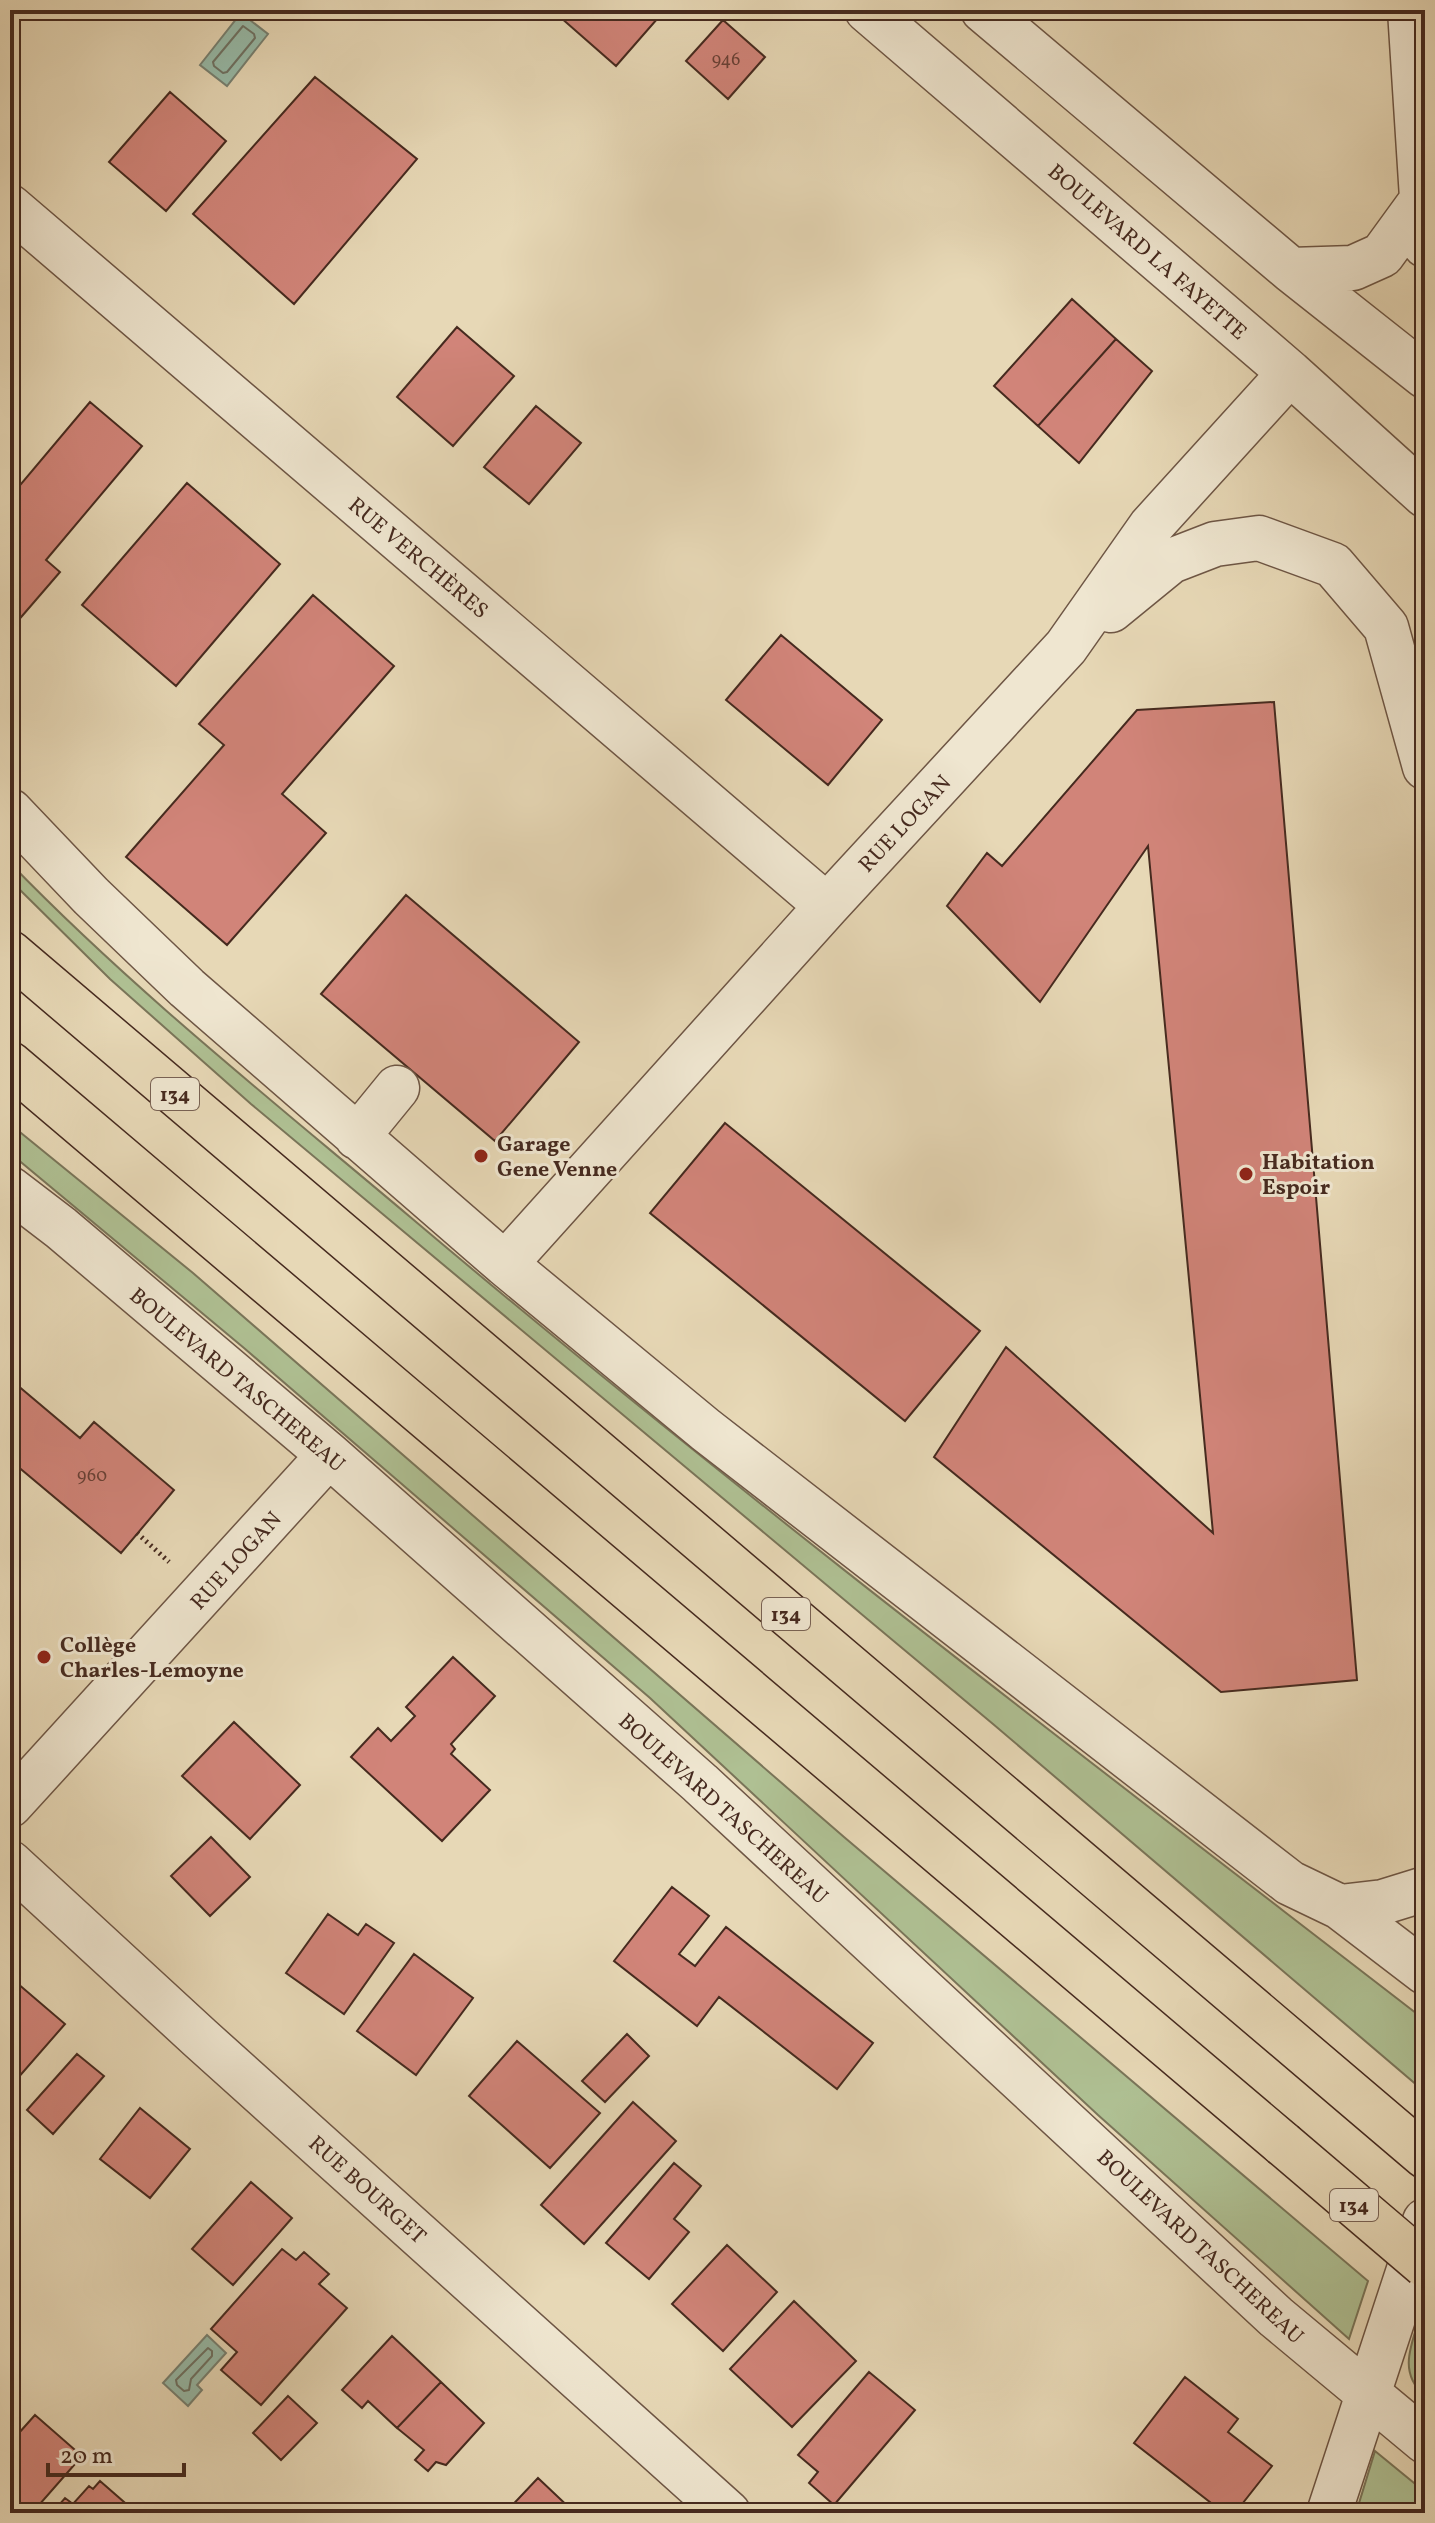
<svg xmlns="http://www.w3.org/2000/svg" width="1435" height="2523" viewBox="0 0 1435 2523" font-family="Vollkorn,serif">
	<style>
		.green { fill: #afc093; stroke: #7a7559; stroke-width: 2 }
		.water { fill: #97bba9; stroke: #778172; stroke-width: 2 }
		.lines { fill: none; stroke-linecap: round; stroke-linejoin: round }
		.shore { stroke: #6e7264; stroke-width: 2 }
		.building { fill: #d18479; stroke: #462a1f; stroke-width: 2 }
		.minor-casing { stroke: #6e5645; stroke-width: 47 }
		.highway-casing { stroke: #462a1f; stroke-width: 47 }
		.path { stroke: #462a1f; stroke-width: 5; stroke-dasharray: 2 4; stroke-linecap: butt }
		.minor { stroke: #efe6d0; stroke-width: 44 }
		.highway { stroke: #e7d8b6; stroke-width: 44 }
		.highway-bridge-casing { stroke: #462a1f; stroke-width: 47; stroke-linecap: butt }
		.highway-bridge { stroke: #e7d8b6; stroke-width: 44 }
		.poi-dot { fill: #8f2418; stroke: #efe6d0; stroke-width: 3 }
		.labels { text-anchor: middle; stroke-width: 6; stroke-linejoin: round; paint-order: stroke }
		.number-label { font-size: 18px; fill: #694036 }
		.shield { fill: #efe6d0; stroke: #796254; stroke-width: 2 }
		.shield-label { font-size: 20px; font-weight: bold; fill: #462a1f }
		.street-label { font-size: 22px; fill: #462a1f; stroke: #efe6d0 }
		.poi-label { font-size: 22px; font-weight: bold; fill: #462a1f; stroke: #efe6d0; text-anchor: start }
	</style>
	<rect width="100%" height="100%" fill="#e7d8b6"/>
	<filter id="stains"><feTurbulence type="fractalNoise" baseFrequency=".0025" numOctaves="4"/><feColorMatrix values="0 0 0 0 .2 0 0 0 0 .09 0 0 0 0 .02 0 0 0 .5 -.17"/></filter>
	<radialGradient id="worn" r=".72"><stop offset=".6" stop-color="#630" stop-opacity="0"/><stop offset="1" stop-color="#630" stop-opacity=".3"/></radialGradient>
	<path class="green" d="M10,863C133,990 274,1102 409,1216C739,1495 1083,1756 1425,2020V2092L993,1724L251,1104L110,979L10,880Z
		M10,1124L193,1273L844,1837L1368,2281L1349,2339L1098,2115L650,1698L244,1348L10,1153Z
		M1418,2323L1425,2329V2396C1400,2375 1409,2350 1418,2323Z
		M1375,2451L1425,2492V2513H1356Z"/>
	<path class="water" d="M241,13L268,34L227,86L200,65Z
		M207,2335L226,2353L197,2385L202,2390L188,2406L163,2383Z"/>
	<g class="lines">
		<path class="shore" d="M243,26L254,34L255,38L227,72L223,73L214,66L213,62Z
			M208,2348L212,2351V2356L191,2379L189,2390L184,2391L177,2385L176,2380Z"/>
	</g>
	<path class="building" d="M567,10H665L616,66L560,17Z
		M723,20L765,57L728,99L686,61Z
		M315,77L417,159L294,304L193,214Z
		M170,92L226,141L166,211L109,162Z
		M1072,299L1116,339L1038,426L994,386Z
		M457,327L514,376L453,446L397,397Z
		M1116,339L1152,371L1079,463L1038,426Z
		M90,402L142,446L46,560L60,572L10,630V497Z
		M536,406L581,443L529,504L484,467Z
		M187,483L280,564L176,686L82,605Z
		M313,595L394,666L282,794L326,833L227,945L126,857L224,745L199,724Z
		M781,635L882,720L828,785L726,700Z
		M1274,702L1357,1680L1221,1692L934,1457L1006,1347L1213,1533L1148,846L1040,1002L947,906L987,853L1002,866L1137,710Z
		M406,895L579,1042L495,1141L321,994Z
		M725,1123L980,1331L905,1421L650,1213Z
		M10,1379L80,1438L94,1422L174,1490L121,1553L10,1460Z
		M453,1657L495,1696L451,1744L455,1749L451,1754L490,1790L442,1841L351,1757L378,1728L391,1741L415,1716L406,1707Z
		M234,1722L300,1785L250,1839L182,1776Z
		M211,1837L250,1877L210,1916L171,1876Z
		M672,1887L709,1916L679,1954L695,1966L726,1927L873,2043L837,2089L719,1997L697,2026L614,1961Z
		M328,1914L358,1935L366,1924L394,1943L344,2014L286,1973Z
		M414,1954L473,1998L416,2075L357,2031Z
		M10,1977L65,2024L10,2087Z
		M627,2034L649,2056L605,2102L582,2081Z
		M517,2041L600,2113L550,2168L469,2096Z
		M77,2054L104,2076L53,2134L27,2110Z
		M633,2102L676,2141L584,2244L541,2205Z
		M140,2108L190,2149L150,2198L100,2159Z
		M674,2163L701,2186L674,2219L689,2232L649,2279L606,2243Z
		M251,2182L292,2218L233,2285L192,2249Z
		M727,2245L777,2292L723,2351L672,2304Z
		M282,2249L296,2260L304,2252L329,2274L319,2284L347,2308L261,2405L221,2370L237,2352L211,2329Z
		M794,2301L856,2361L792,2427L730,2369Z
		M392,2336L441,2382L397,2428L368,2401L362,2408L342,2390Z
		M869,2372L915,2410L834,2505L809,2483L818,2472L798,2455Z
		M1185,2377L1238,2419L1228,2432L1272,2466L1235,2513H1224L1134,2443Z
		M441,2382L484,2423L446,2465L436,2462L428,2471L415,2460L424,2450L397,2428Z
		M288,2396L317,2423L281,2460L253,2433Z
		M35,2415L82,2456L32,2513H10V2443Z
		M538,2478L575,2513H505Z
		M100,2481L132,2509L129,2513H52L65,2498L73,2504L89,2486L93,2489Z"/>
	<g class="lines">
		<g class="minor-casing">
			<path id="minor" d="M867,10L1290,373L1425,495
				M983,10L1291,270L1425,376
				M1410,10L1425,245
				M10,207L827,906
				M1291,270L1353,268L1382,255L1422,200
				M1111,610L1171,561L1215,544L1259,538L1333,565L1386,627L1425,767
				M10,811L91,896L187,988L505,1264L706,1430L1290,1883L1340,1907L1425,1972
				M357,1137L397,1088
				M10,1189L61,1228L329,1455L700,1783L1276,2317L1425,2441
				M505,1264L827,906L1066,647L1151,526L1290,373
				M10,1805L329,1455
				M10,1863L200,2038L728,2513
				M1340,1907L1383,1902L1425,1889
				M1329,2513L1425,2221"/>
		</g>
		<g class="highway-casing">
			<path id="highway" d="M10,953L1425,2156
				M10,1064L1283,2144"/>
		</g>
		<path class="path" d="M137,1533L169,1562"/>
		<use href="#minor" class="minor"/>
		<use href="#highway" class="highway"/>
		<g class="highway-bridge-casing">
			<path id="highway-bridge" d="M1283,2144L1425,2265"/>
		</g>
		<use href="#highway-bridge" class="highway-bridge"/>
	</g>
	<g class="poi-dot">
		<circle cx="481" cy="1156" r="8"/>
		<circle cx="1246" cy="1174" r="8"/>
		<circle cx="44" cy="1657" r="8"/>
	</g>
	<g class="labels">
		<g class="number-label">
			<text x="726" y="65">946</text>
			<text x="92" y="1481">960</text>
		</g>
		<g class="shield">
			<rect x="151" y="1078" width="48" height="32" rx="6"/>
			<rect x="762" y="1598" width="48" height="32" rx="6"/>
			<rect x="1330" y="2189" width="48" height="32" rx="6"/>
		</g>
		<g class="shield-label">
			<text x="175" y="1101">134</text>
			<text x="786" y="1621">134</text>
			<text x="1354" y="2212">134</text>
		</g>
		<g class="street-label">
			<text transform="translate(1148 251) rotate(41)" y="8">BOULEVARD LA FAYETTE</text>
			<text transform="translate(419 557) rotate(40)" y="8">RUE VERCHÈRES</text>
			<text transform="translate(904 823) rotate(-47)" y="8">RUE LOGAN</text>
			<text transform="translate(238 1379) rotate(40)" y="8">BOULEVARD TASCHEREAU</text>
			<text transform="translate(235 1560) rotate(-48)" y="8">RUE LOGAN</text>
			<text transform="translate(724 1808) rotate(42)" y="8">BOULEVARD TASCHEREAU</text>
			<text transform="translate(368 2189) rotate(42)" y="8">RUE BOURGET</text>
			<text transform="translate(1201 2246) rotate(43)" y="8">BOULEVARD TASCHEREAU</text>
		</g>
		<g class="poi-label">
			<text x="497" y="1151">Garage<tspan x="497" dy="25">Gene Venne</tspan></text>
			<text x="1262" y="1169">Habitation<tspan x="1262" dy="25">Espoir</tspan></text>
			<text x="60" y="1652">Collège<tspan x="60" dy="25">Charles-Lemoyne</tspan></text>
		</g>
	</g>
	<rect width="1435" height="2523" fill="none" stroke="#e7d8b6" stroke-width="40"/>
	<rect x="12" y="12" width="1411" height="2499" fill="none" stroke="#462a1f" stroke-width="4"/>
	<rect x="20" y="20" width="1395" height="2483" fill="none" stroke="#462a1f" stroke-width="2"/>
	<path d="M48 2463v12h136v-12" fill="none" stroke="#462a1f" stroke-width="4"/>
	<text x="60" y="2463" font-size="24" fill="#462a1f" stroke="#efe6d0" stroke-width="6" paint-order="stroke">20 m</text>
	<rect width="100%" height="100%" filter="url(#stains)"/>
	<rect width="100%" height="100%" fill="url(#worn)"/>
</svg>
